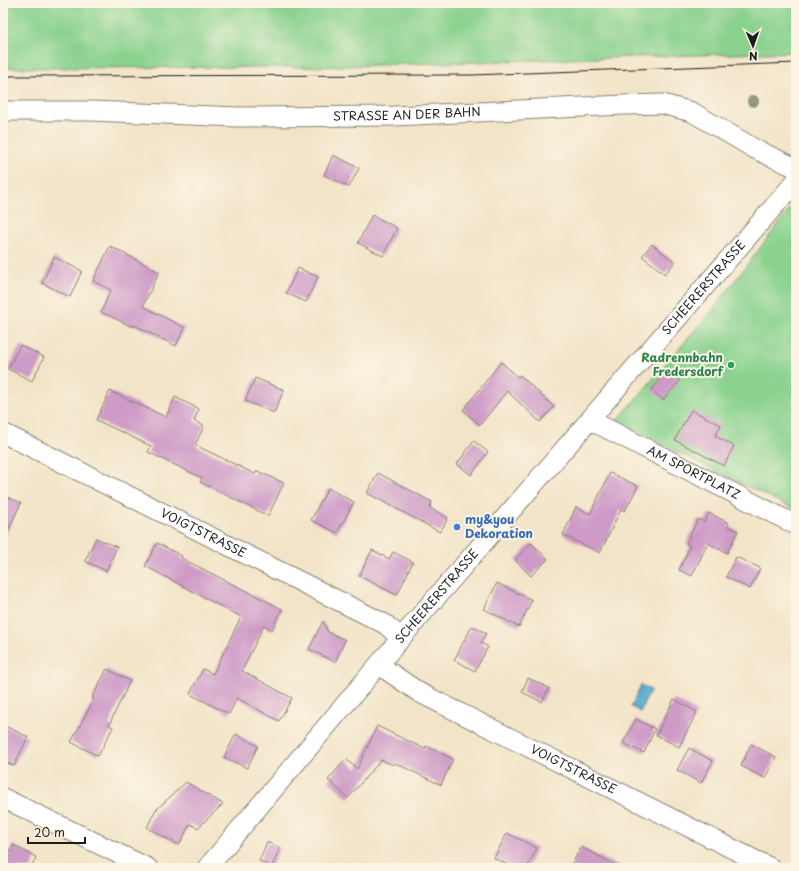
<svg xmlns="http://www.w3.org/2000/svg" width="799" height="871" viewBox="0 0 799 871" font-family="'Playpen Sans',sans-serif">
	<style>
		.green { fill: #8ad28e; stroke: #537755 }
		.water { fill: #4fa7cc; stroke: #366274 }
		.building { fill: #ce9ac7 }
		.lines { fill: none; stroke-linecap: round; stroke-linejoin: round }
		.minor-casing { stroke: #878072; stroke-width: 21 }
		.minor { stroke: #fff; stroke-width: 19 }
		.tram { stroke: #1c1c1c; stroke-width: 1 }
		.tree { fill: #91997f }
		.leisure-dot { fill: #2e9e5b; stroke: #fcf5e5; stroke-width: 1.5 }
		.shop-dot { fill: #3f7fe0; stroke: #fcf5e5; stroke-width: 1.5 }
		.labels { text-anchor: middle; stroke-width: 4; stroke-linejoin: round; paint-order: stroke }
		.street-label { font-size: 12px; fill: #1c1c1c; stroke: #fcf5e5 }
		.leisure-label { font-size: 12px; font-weight: bold; fill: #27864d; stroke: #fcf5e5; text-anchor: end }
		.shop-label { font-size: 12px; font-weight: bold; fill: #366cbe; stroke: #fcf5e5; text-anchor: start }
	</style>
	<rect width="100%" height="100%" fill="#fcf5e5"/>
	<filter id="ink" filterUnits="userSpaceOnUse"><feTurbulence type="fractalNoise" baseFrequency=".025" numOctaves="2"/><feDisplacementMap in="SourceGraphic" scale="8" xChannelSelector="R" yChannelSelector="G"/><feConvolveMatrix kernelMatrix="1 2 1 2 8 2 1 2 1" color-interpolation-filters="sRGB"/></filter>
	<filter id="wash" filterUnits="userSpaceOnUse"><feTurbulence type="fractalNoise" baseFrequency=".012" numOctaves="4" result="noise"/><feDisplacementMap in="SourceGraphic" scale="16" xChannelSelector="R" yChannelSelector="G"/><feGaussianBlur stdDeviation="0.9" result="paint"/><feColorMatrix in="noise" values="0 0 0 0 0 0 0 0 0 0 0 0 0 0 0 0 0 1.4 0 .05"/><feComposite in="paint" operator="in"/></filter>
	<g filter="url(#wash)">
		<rect width="100%" height="100%" fill="#f2e4c8"/>
		<path class="green" d="M3,3H796V52L313,67L3,68Z
			M796,201V510L616,422L715,307Z"/>
		<path class="water" d="M641,685L651,690L640,712L631,707Z"/>
		<g id="blocks">
			<path class="building" d="M333,155L359,168L349,187L324,175Z
				M372,215L397,228L383,256L358,243Z
				M652,244L675,262L665,274L642,256Z
				M110,246L159,272L143,306L185,328L176,346L134,325L133,327L101,312L111,290L93,281Z
				M54,257L82,271L70,297L42,283Z
				M298,268L318,277L306,302L286,293Z
				M20,345L44,357L32,381L8,369Z
				M501,362L518,377L520,375L554,407L540,422L507,391L480,425L463,410Z
				M668,371L680,381L663,400L651,390Z
				M255,378L284,390L274,413L245,401Z
				M110,391L166,417L175,397L199,409L194,421L204,426L195,445L255,474L257,471L284,483L268,516L200,482L202,478L148,452L151,446L96,420Z
				M691,410L721,425L715,436L734,446L724,466L675,440Z
				M474,441L488,452L471,475L457,464Z
				M378,473L432,502L430,508L448,518L440,532L367,493Z
				M610,473L638,486L625,511L621,509L600,553L563,535L576,507L590,514Z
				M328,488L354,502L337,533L311,520Z
				M3,495L21,503L3,541Z
				M709,513L729,523L728,526L738,531L727,553L708,543L692,576L679,570L690,546L686,544L698,519L704,522Z
				M96,538L117,547L106,571L85,561Z
				M157,543L182,556L181,558L282,609L272,630L264,625L242,671L292,698L279,721L237,698L229,714L190,694L203,669L213,674L241,617L145,566Z
				M531,543L548,559L531,576L515,560Z
				M372,550L389,559L393,552L413,562L397,595L359,576Z
				M736,557L760,568L750,589L726,577Z
				M497,583L532,600L519,627L484,609Z
				M323,621L328,632L345,640L335,662L309,649Z
				M472,626L486,633L481,643L488,647L475,671L454,660Z
				M107,669L130,681L109,725L113,727L98,756L71,742L94,699L92,698Z
				M528,678L549,688L542,702L522,692Z
				M674,699L697,712L679,747L656,735Z
				M636,719L655,729L644,753L623,743Z
				M3,725L28,737L14,766L3,761Z
				M377,726L425,749L426,746L453,759L441,785L395,763L394,765L381,760L348,798L328,780L346,759L357,769Z
				M236,734L258,746L247,768L224,757Z
				M751,744L776,757L765,778L741,766Z
				M689,748L713,761L701,783L677,770Z
				M186,782L223,804L198,828L190,824L179,845L147,828L155,811Z
				M507,833L537,848L527,868H514L494,858Z
				M267,842L280,848L272,867L259,861Z
				M13,845L36,857L31,868H3V865Z
				M581,847L622,868H570Z"/>
		</g>
	</g>
	<g filter="url(#ink)">
		<use href="#blocks" fill-opacity="0" stroke="#878072" stroke-width="1"/>
		<g class="lines">
			<g class="minor-casing">
				<g id="minor">
					<path id="s1" d="M3,111H91L238,117L394,116L624,105L662,104L692,112L755,149L796,168"/>
					<path id="s2" d="M590,420L796,525"/>
					<path id="s3" d="M3,433L385,624L401,638"/>
					<path id="s4" d="M379,665L420,693L771,868"/>
					<path d="M3,798L148,868"/>
					<path id="s5" d="M207,868L401,638L796,181"/>
				</g>
			</g>
			<use href="#minor" class="minor"/>
			<path class="tram" d="M3,76L472,75L796,63"/>
		</g>
		<circle class="tree" cx="753" cy="101" r="6"/>
	</g>
	<circle class="leisure-dot" cx="731" cy="365" r="4"/>
	<circle class="shop-dot" cx="457" cy="527" r="4"/>
	<g class="labels">
		<g class="street-label">
			<text dy="4" stroke="none"><textPath href="#s1" startOffset="404">STRASSE AN DER BAHN</textPath></text>
			<text dy="4" stroke="none"><textPath href="#s5" startOffset="764">SCHEERERSTRASSE</textPath></text>
			<text dy="4" stroke="none"><textPath href="#s2" startOffset="116">AM SPORTPLATZ</textPath></text>
			<text dy="4" stroke="none"><textPath href="#s3" startOffset="224">VOIGTSTRASSE</textPath></text>
			<text dy="4" stroke="none"><textPath href="#s5" startOffset="356">SCHEERERSTRASSE</textPath></text>
			<text dy="4" stroke="none"><textPath href="#s4" startOffset="221">VOIGTSTRASSE</textPath></text>
		</g>
		<g class="leisure-label">
			<text x="723" y="362">Radrennbahn<tspan x="723" dy="14">Fredersdorf</tspan></text>
		</g>
		<g class="shop-label">
			<text x="465" y="524">my&amp;you<tspan x="465" dy="14">Dekoration</tspan></text>
		</g>
	</g>
	<rect width="799" height="871" fill="none" stroke="#fcf5e5" stroke-width="16"/>
	<g transform="translate(753 46) rotate(178)" stroke="#fcf5e5" stroke-width="3" paint-order="stroke">
	<path d="M0-3L7 15L0 10L-7 15Z" fill="#1c1c1c"/>
	<text y="-6" font-size="11" font-weight="bold" text-anchor="middle" fill="#1c1c1c">N</text>
	</g>
	<path d="M28 837v6h57v-6" fill="none" stroke="#1c1c1c" stroke-width="2"/>
	<text x="34" y="837" font-size="12" fill="#1c1c1c" stroke="#fcf5e5" stroke-width="3" paint-order="stroke">20 m</text>
</svg>
